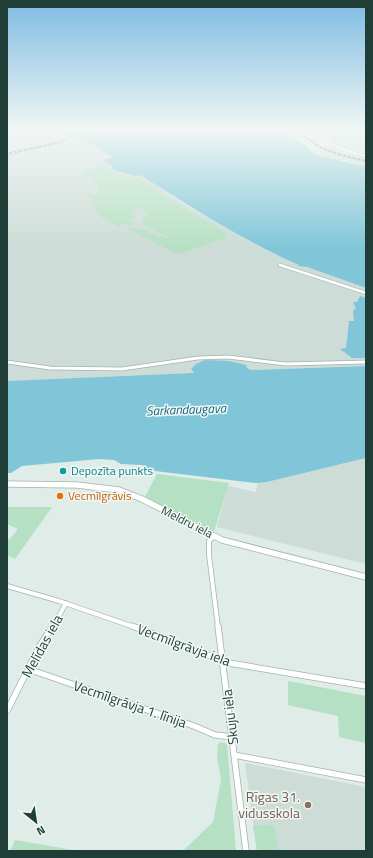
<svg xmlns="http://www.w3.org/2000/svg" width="373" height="858" viewBox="0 0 373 858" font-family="'Titillium Web',sans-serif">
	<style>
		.built { fill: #cddcd6 }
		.green { fill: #b5e0c3 }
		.water { fill: #80c6d8 }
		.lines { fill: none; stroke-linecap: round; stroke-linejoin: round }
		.minor-far4-casing { stroke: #a1b4af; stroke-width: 3 }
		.minor-far3-casing { stroke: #a1b4af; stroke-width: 3.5 }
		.minor-far2-casing { stroke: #a1b4af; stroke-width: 4.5 }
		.minor-far1-casing { stroke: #a1b4af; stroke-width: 5.5 }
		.minor-casing { stroke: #a1b4af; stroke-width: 7 }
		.tertiary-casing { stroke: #a1b4af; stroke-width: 7 }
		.minor-far4 { stroke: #fff; stroke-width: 2 }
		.minor-far3 { stroke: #fff; stroke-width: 2.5 }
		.minor-far2 { stroke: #fff; stroke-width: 3 }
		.minor-far1 { stroke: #fff; stroke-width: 4 }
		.minor { stroke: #fff; stroke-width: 5.5 }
		.tertiary { stroke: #fff; stroke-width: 5.5 }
		.rail-casing { stroke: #587a73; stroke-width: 2 }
		.rail { stroke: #f0f8f5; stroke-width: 1; stroke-dasharray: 2.5; stroke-linecap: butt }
		.culture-dot { fill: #0f9aa8; stroke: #f0f8f5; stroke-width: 1.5 }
		.food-dot { fill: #e8710a; stroke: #f0f8f5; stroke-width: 1.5 }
		.education-dot { fill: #8d6e63; stroke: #f0f8f5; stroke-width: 1.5 }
		.labels { text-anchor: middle; stroke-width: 3; stroke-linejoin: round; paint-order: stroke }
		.culture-label { font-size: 12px; fill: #0d838f; stroke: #f0f8f5; text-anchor: start }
		.food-label { font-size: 12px; fill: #c56008; stroke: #f0f8f5; text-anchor: start }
		.street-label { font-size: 12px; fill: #1e3e37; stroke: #f0f8f5 }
		.water-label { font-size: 13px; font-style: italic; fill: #126880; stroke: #f0f8f5 }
		.near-street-label { font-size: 14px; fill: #1e3e37; stroke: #f0f8f5 }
		.near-education-label { font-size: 14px; fill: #785e54; stroke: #f0f8f5; text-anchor: end }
	</style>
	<rect width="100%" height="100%" fill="#dfece7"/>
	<path class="built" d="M7,129H53L54,131L70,138L78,136L114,157L103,160L120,172L135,176L140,175L188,206L263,249L299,265V266L307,267L366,288V366L251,370L245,366L191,371L194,372L192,373L7,381Z
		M366,137V167L345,160H331L311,151L350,139L354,141Z
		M366,458V564L217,527L228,486L256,492L258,482H267Z
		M245,763L366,787V851H257Z"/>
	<path class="green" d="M320,129H353L366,134V137L354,141L350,139L334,145L324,137Z
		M102,166L117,175L137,177L179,205L228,233L223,235L227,238L182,253L173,252L128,229C146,225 152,238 170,238L143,224V219L149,216L140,208L131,211L136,217L130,220L134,224L129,226L122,223L120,227C111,223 99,218 94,209L96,204L93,203L91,198L87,195L89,194L97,195L98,193L97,186L101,184L95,185L92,183L95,181L91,177L93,176L87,177L82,171Z
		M157,474L229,483L214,532L145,497Z
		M7,507H52L15,559L7,555V538L10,539L18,529L7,524Z
		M288,681L366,696V743L339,737L338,716L288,705Z
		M221,742L227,744L236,851H181L185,849L213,822L221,780L217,757L218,744Z
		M274,825L279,851H257L253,826Z
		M15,840L79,851H10Z"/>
	<path class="water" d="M53,129H272L294,137L296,141C305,143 309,151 317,155C333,161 349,161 366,167V288L307,267L298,266L299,265C243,241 192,207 140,175L135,176L114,170L112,166L103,160L113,157L78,136L70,138Z
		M360,296L366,298V358H352L340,349L346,348L349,321H354L353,310L356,309L353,302H357Z
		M205,360L229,361L246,365L247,368L251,370L366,366V458L267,482L255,483L155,471L142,465L121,464L114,460L99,459L22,466L11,473H7V381L192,373L194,372L191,369L196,364Z"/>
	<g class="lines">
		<g class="minor-far4-casing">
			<path id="minor-far4" d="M319,129C327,148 348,151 366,156"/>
		</g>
		<g class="minor-far3-casing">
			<path id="minor-far3" d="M280,265L366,293"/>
		</g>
		<g class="minor-far2-casing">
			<path id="minor-far2" d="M7,362L50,368L122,369L198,358L228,357L286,364L366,362"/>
		</g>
		<g class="minor-far1-casing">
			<path id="minor-far1" d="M213,537L209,541V555L218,627
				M7,586L59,601L134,627
				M53,627L66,603"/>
		</g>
		<g class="minor-casing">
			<path id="minor" d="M132,626L229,663L366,686
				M218,626L246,851
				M28,669L194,726L215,735L233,737
				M7,711L39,647L53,626
				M234,755L366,780"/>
		</g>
		<g class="tertiary-casing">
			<path id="tertiary" d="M7,484L77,485L119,490L142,499L222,540L366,577"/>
		</g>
		<use href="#minor-far4" class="minor-far4"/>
		<use href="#minor-far3" class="minor-far3"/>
		<use href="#minor-far2" class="minor-far2"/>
		<use href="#minor-far1" class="minor-far1"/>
		<use href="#minor" class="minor"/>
		<use href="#tertiary" class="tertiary"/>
		<g class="rail-casing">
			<path id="rail" d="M299,129C315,151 341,155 366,161
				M357,129L366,133
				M7,154L65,141"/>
		</g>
		<use href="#rail" class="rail"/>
	</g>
	<linearGradient id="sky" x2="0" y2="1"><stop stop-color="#7ebbe2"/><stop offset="0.52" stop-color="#f1f6f4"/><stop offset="1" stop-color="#f1f6f4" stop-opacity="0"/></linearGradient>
	<rect width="373" height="249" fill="url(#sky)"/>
	<circle class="culture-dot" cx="63" cy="471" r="4"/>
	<circle class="food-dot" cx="60" cy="496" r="4"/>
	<circle class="education-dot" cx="308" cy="805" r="4"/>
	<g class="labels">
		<g class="culture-label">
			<text x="71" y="475">Depozīta punkts</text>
		</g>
		<g class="food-label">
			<text x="68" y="500">Vecmīlgrāvis</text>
		</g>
		<g class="street-label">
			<text transform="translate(187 522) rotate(27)" y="4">Meldru iela</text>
		</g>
		<g class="water-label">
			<text transform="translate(186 409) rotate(-2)" y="5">Sarkandaugava</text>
		</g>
		<g class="near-street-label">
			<text transform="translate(184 645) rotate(20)" y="5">Vecmīlgrāvja iela</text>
			<text transform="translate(42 646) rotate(-61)" y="5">Melīdas iela</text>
			<text transform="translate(130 704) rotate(19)" y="5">Vecmīlgrāvja 1. līnija</text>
			<text transform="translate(230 717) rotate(-97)" y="5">Skuju iela</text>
		</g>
		<g class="near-education-label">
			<text x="300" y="802">Rīgas 31.<tspan x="300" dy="16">vidusskola</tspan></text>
		</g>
	</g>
	<rect width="373" height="858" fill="none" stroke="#1e3e37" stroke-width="16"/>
	<g transform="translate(36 822) rotate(150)" stroke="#f0f8f5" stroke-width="3" paint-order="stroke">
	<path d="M0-3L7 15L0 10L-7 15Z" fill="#1e3e37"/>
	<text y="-6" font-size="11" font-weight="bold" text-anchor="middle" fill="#1e3e37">N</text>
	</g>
</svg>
